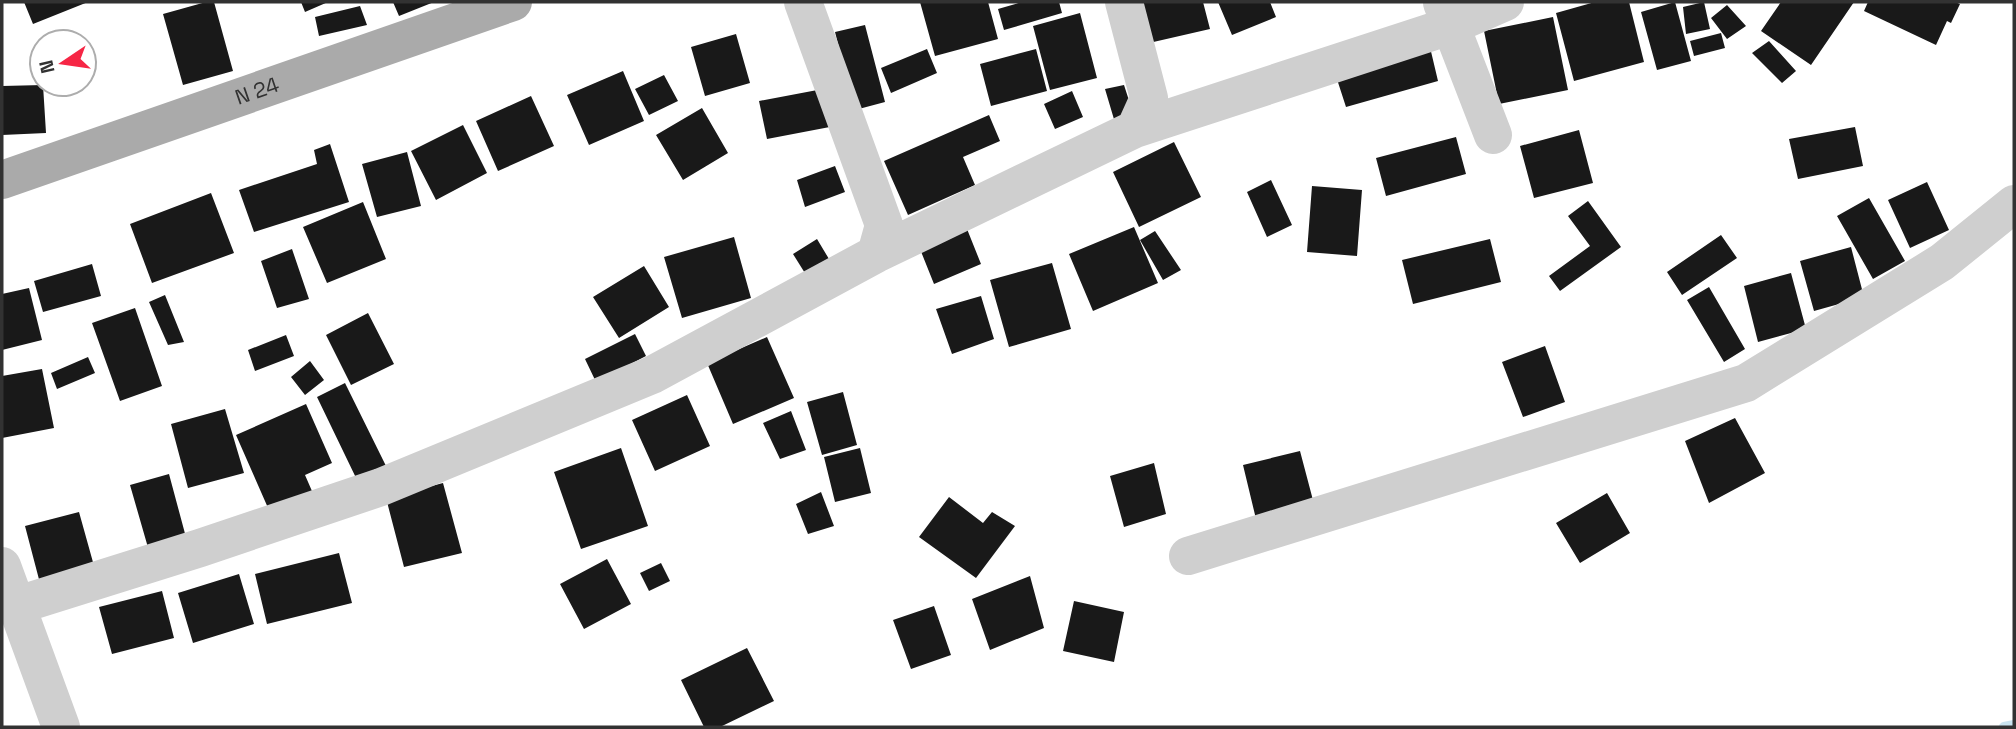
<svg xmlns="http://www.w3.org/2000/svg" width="2016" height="729" viewBox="0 0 2016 729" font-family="'Space Grotesk',sans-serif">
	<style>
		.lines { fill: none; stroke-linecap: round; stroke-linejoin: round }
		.stream { stroke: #cae4f0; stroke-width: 10 }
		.building { fill: #191919 }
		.minor { stroke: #cfcfcf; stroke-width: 38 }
		.major { stroke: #aaa; stroke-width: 38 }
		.labels { text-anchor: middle; stroke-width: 7; stroke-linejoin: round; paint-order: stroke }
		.street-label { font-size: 21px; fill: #323232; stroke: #fff }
	</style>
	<rect width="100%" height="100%" fill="#fff"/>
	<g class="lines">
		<path class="stream" d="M2004,727L2014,725"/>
	</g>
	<path class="building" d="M24,2H88L33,24Z
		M206,2H214L233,71L183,85L163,14Z
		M301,2H328L305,12Z
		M393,2H434L399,16Z
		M920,2H988L998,39L935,56Z
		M1022,2H1059L1062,13L1004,30L998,9Z
		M1138,2H1203L1210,29L1149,43Z
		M1218,2H1270L1276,17L1232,35Z
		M1595,2H1629L1644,62L1574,81L1556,13Z
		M1675,2L1691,61L1657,70L1641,12Z
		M1704,2L1710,29L1686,34L1683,7Z
		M1781,2H1854L1811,65L1761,31Z
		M1868,2H1955L1960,4L1951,23L1947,21L1936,45L1864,11Z
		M1727,5L1746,26L1727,39L1711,18Z
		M360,6L367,25L319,36L315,17Z
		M1080,13L1097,78L1050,90L1033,26Z
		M1553,17L1568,90L1499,104L1484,31Z
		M865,25L885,102L855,110L835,32Z
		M1721,33L1725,48L1694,56L1690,41Z
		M736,34L750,83L705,96L691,47Z
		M1769,41L1796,71L1782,83L1752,53Z
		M1429,43L1438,81L1346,107L1334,70Z
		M927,49L937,73L891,93L881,68Z
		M1036,49L1047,91L991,106L980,64Z
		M623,71L644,121L589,145L567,95Z
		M664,75L678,101L649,115L635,89Z
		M43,85L46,133L2,135V86Z
		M1124,85L1135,119L1116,126L1105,89Z
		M828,88L835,126L767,139L759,101Z
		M1072,91L1083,117L1055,129L1044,104Z
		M531,96L554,146L498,171L476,121Z
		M702,108L728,153L683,180L656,135Z
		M989,115L1000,141L963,157L975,185L908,215L884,161Z
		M463,125L487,173L436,200L411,151Z
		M1855,127L1863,166L1798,179L1789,139Z
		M1579,130L1593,183L1534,198L1520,146Z
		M1456,137L1466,174L1386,196L1376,158Z
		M1174,142L1201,197L1139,227L1113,172Z
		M330,144L349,202L254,232L239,190L317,164L314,150Z
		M407,152L421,206L377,217L362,164Z
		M835,166L845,192L805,207L797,180Z
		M1271,180L1292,225L1267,237L1247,192Z
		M1927,182L1949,230L1910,248L1888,200Z
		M1312,186L1362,190L1357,256L1307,252Z
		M211,193L234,253L152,283L130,224Z
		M1869,198L1905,261L1873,279L1837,216Z
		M1588,201L1621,247L1560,291L1549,276L1590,246L1568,216Z
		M363,202L386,259L327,283L303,227Z
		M1134,227L1158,283L1093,311L1069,254Z
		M967,229L981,264L934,284L920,249Z
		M1155,231L1181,270L1163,280L1140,240Z
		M1721,235L1737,258L1682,295L1667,272Z
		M734,237L751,298L682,318L664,257Z
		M817,239L832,264L808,278L793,254Z
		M1490,239L1501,282L1413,304L1402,260Z
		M1851,247L1864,297L1814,311L1800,261Z
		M292,249L309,299L277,308L261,261Z
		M1052,263L1071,329L1009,347L990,280Z
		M92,264L101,296L43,312L34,281Z
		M644,266L669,307L619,338L593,297Z
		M1791,273L1806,329L1758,342L1744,286Z
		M1709,287L1745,349L1724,362L1687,300Z
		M29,288L42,340L2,350V294Z
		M165,295L184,342L168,345L149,302Z
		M981,296L994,339L952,354L936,309Z
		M135,308L162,386L120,401L92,323Z
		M368,313L394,364L351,385L326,335Z
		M635,334L646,356L596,382L585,359Z
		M286,335L294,356L255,371L248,350Z
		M767,337L794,398L733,424L707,363Z
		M1545,346L1565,402L1523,417L1502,362Z
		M88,357L95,373L57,389L51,373Z
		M310,361L324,380L305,395L291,377Z
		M42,369L54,428L2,438V376Z
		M345,383L387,468L358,482L317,397Z
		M843,392L857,445L822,455L807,402Z
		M687,395L710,446L655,471L632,420Z
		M306,404L332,463L305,475L315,498L272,517L236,435Z
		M225,409L244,473L188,488L171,424Z
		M791,411L806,450L780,459L763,423Z
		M1735,418L1765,473L1709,503L1685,441Z
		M621,448L648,526L581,549L554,472Z
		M860,448L871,493L835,502L824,457Z
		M1300,451L1314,504L1256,519L1243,465Z
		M1154,463L1166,514L1124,527L1110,476Z
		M169,474L187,541L149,551L130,485Z
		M443,483L462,553L404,567L386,498Z
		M821,492L834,526L808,534L796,504Z
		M1607,493L1630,533L1580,563L1556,523Z
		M949,497L983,523L992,512L1015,526L976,578L919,537Z
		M79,512L96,573L41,587L25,526Z
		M339,553L352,603L267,624L255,574Z
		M607,559L631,604L584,629L560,584Z
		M661,563L670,581L649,591L640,573Z
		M239,574L254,624L193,643L178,593Z
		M1030,576L1044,628L990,650L972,599Z
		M162,591L174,638L112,654L99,607Z
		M1074,601L1124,612L1114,662L1063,651Z
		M934,606L951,655L911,669L893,620Z
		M747,648L774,701L720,727H704L681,680Z"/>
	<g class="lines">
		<path class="minor" d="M803,2L884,225L876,254
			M1442,3L1493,135
			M1135,129L1450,26L1505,2
			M1188,556L1746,383L1942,262L2014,204
			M2,566L61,727
			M15,606L200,548L381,487L652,375L876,254L1135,129L1149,98L1124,2"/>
		<path class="major" id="s1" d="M2,180L513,2"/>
	</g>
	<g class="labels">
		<g class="street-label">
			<text dy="7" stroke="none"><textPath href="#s1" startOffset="270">N 24</textPath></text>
		</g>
	</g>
	<rect width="2016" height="729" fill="none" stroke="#323232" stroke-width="7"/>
	<g transform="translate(63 63) rotate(257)"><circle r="33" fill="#ffffff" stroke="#adadad" stroke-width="2"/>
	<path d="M0-5L12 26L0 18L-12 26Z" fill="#f62645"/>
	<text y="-10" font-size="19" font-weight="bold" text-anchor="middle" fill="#323232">N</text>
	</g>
</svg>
